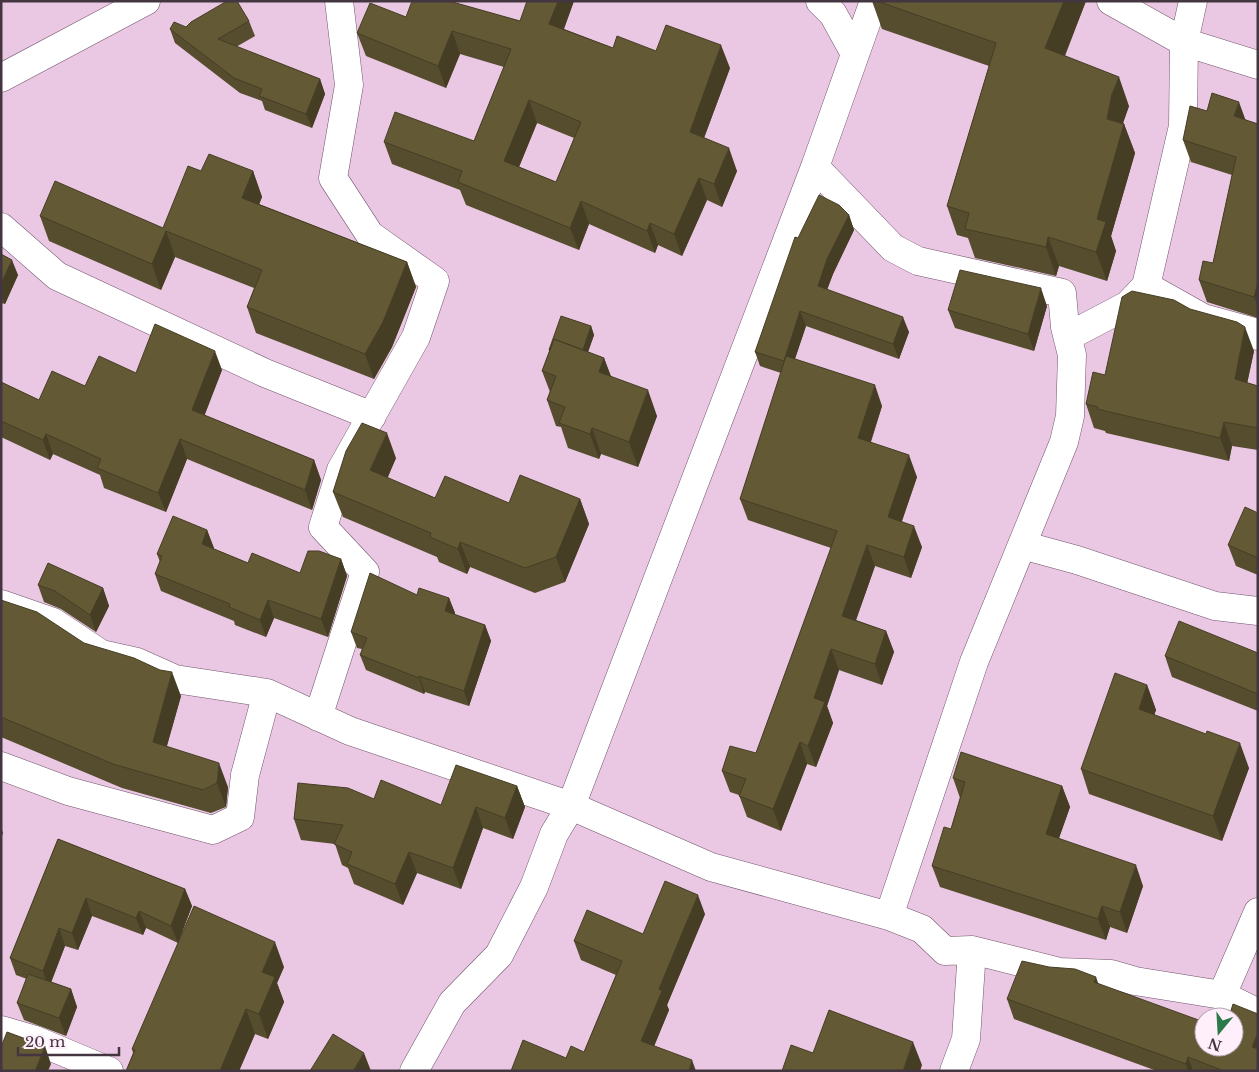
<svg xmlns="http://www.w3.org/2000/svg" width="1259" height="1072" viewBox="0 0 1259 1072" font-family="'Libre Baskerville',serif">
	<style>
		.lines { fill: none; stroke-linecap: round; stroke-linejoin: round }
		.minor-casing { stroke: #72546c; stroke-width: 29 }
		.minor { stroke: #fff; stroke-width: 28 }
		.wall { fill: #554d2e; fill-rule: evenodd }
		.shaded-wall { fill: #453e25 }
		.building { fill: #635935; stroke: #453e25; fill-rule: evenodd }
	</style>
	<rect width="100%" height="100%" fill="#eac7e2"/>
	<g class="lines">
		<g class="minor-casing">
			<path id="minor" d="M820,1L833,14L854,52
				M1111,1L1184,42L1258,65
				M1,78L146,1
				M815,167L893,248L918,261L1062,293L1065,327L1072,355L1070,416L1064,442L974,662L889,916
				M1,227L57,276L265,373L372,416
				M1146,286L1203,318L1254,332L1258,336
				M1069,336L1128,305L1146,286L1183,126L1184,42L1193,1
				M1022,545L1077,560L1215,606L1258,611
				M1,604L53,622L101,654L137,662L175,679L267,693L350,731L571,806L711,867L889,916L922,929L945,951L972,950L966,1039L954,1071
				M318,717L365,572L323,527L341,470L416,337L435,281L370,235L333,178L349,85L339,1
				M1,766L68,791L213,830L240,817L245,775L267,693
				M972,950L1060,972L1111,974L1135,981L1222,995L1258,912
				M1222,995L1258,1013
				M1,1030L35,1040L109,1071
				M414,1071L452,1003L499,955L534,887L554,834L571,806L815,167L874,1"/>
		</g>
		<use href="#minor" class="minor"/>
	</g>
	<path class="wall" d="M574,1L564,29L613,48L656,51L730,68L704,138L737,171L722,207L707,200L682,256L658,245L655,253L589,224L579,250L466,205L460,190L392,164L384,142L474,141L504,67L460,54L446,88L366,56L357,33L406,17L456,4L520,21ZM537,123L574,138L556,182L519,167Z
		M872,1H1086L1065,56L1129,106L1123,123L1124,124L1135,153L1111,236L1116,251L1107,281L1059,266L1056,276L975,258L968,238L957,235L947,206L989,66L882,29Z
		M249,21L255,36L236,47L320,79L325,94L312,128L265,110L262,101L240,93L175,43L170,29Z
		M1207,111L1245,120L1258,124V318L1207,302L1199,280L1213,263L1232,175L1191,162L1183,140Z
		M201,171H253L262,197L259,204L407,262L416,287L392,347L374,379L256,333L247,307L254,288L175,257L161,290L49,241L40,216L163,228Z
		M849,215L854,230L833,274L827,289L909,332L899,359L806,326L795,359L882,406L871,442L917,477L902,521L922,547L911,578L875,566L856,620L886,631L894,652L882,685L839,670L827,706L833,723L816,767L807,764L781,831L747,817L739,795L730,792L722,771L756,753L831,548L748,520L740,499L781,373L760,366L755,352L798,238Z
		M1,254L18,275L5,304L1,303Z
		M1047,306L1034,351L955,328L948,310Z
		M591,326L594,335L588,352L604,358L611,376L657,416L638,467L601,454L599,459L568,448L561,427L556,426L547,400L550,392L542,371L549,352V350Z
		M1254,351L1247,383L1258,386V450L1232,446L1229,461L1106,433L1105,431L1094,428L1086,404L1105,375Z
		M222,370L204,415L314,460L321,480L312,510L187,459L166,512L104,488L100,475L53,454L50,460L1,437V382L39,400L85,386L136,373Z
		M396,458L387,478L435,498L509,503L580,499L589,524L565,582L535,593L470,567L467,574L439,562L437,557L343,517L333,492Z
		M1258,513V575L1236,566L1228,545Z
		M207,530L214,549L248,563L300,573L341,559L347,576L328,637L274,618L266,637L235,625L234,621L161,591L155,574L160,562L157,554Z
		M38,585L103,588L109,606L96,632L61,609L44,602Z
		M449,598L455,613L454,615L485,625L491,641L469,706L425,692L424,694L366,670L360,655L362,649L357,648L351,632Z
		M1,600L181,696L167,746L228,787L226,807L211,813L122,788L1,737Z
		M1258,653V711L1172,677L1165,656Z
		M1147,685L1156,710L1154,715L1249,768L1222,841L1089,794L1081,769Z
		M953,778L1062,786L1070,807L1059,838L1143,886L1127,933L1110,927L1106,940L940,887L932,866L951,829L960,798Z
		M517,786L525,807L513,839L483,828L461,889L417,873L403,905L354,884L348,868L342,865L335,844L301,840L294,819L374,799L441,805Z
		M58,839L185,889L192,906L178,943L146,928L143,935L92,916L78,950L65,946L51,982L71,989L77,1007L66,1036L24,1020L17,1003L27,979L16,975L10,958Z
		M705,914L667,1005L669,1010L654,1046L566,1058L584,1052L616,975L581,960L574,941L643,934Z
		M284,967L277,983L284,1002L268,1039L255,1034L239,1071H126L133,1053L132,1049Z
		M1099,984L1258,1071H1157L1014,1019L1007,999Z"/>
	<path class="shaded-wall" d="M558,1H574L557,47L549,24Z
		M1064,1H1086L1056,77L1045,48Z
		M452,31L460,54L446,88L438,66Z
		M721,45L730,68L698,154L690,132Z
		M1119,77L1129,106L1123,123L1124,124L1135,153L1111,236L1116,251L1107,281L1096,252L1097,219L1107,119L1112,94Z
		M320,79L325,94L312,128L306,114Z
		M529,100L537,123L512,184L504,161Z
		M1239,102L1247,124L1234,116Z
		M729,148L737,171L722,207L714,184Z
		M253,171L262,197L252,223L242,198Z
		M699,178L707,200L682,256L674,234Z
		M581,201L589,224L579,250L570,228Z
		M849,215L854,230L833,274L823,301L818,286L827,259Z
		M650,223L658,245L655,253L647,231Z
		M166,231L175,257L161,290L152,264Z
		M1048,237L1059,266L1056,276L1046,247Z
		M12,260L18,275L5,304L1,295V284Z
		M407,262L416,287L392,347L374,379L365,354Z
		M1258,283V306L1254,297Z
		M1041,288L1047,306L1034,351L1028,334Z
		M800,311L806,326L789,376L784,361Z
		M903,317L909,332L899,359L893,344Z
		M591,326L594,335L582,369L579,360Z
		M1245,327L1254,351L1243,403L1235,379Z
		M215,351L222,370L199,430L192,410Z
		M604,358L613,383L599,372Z
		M875,385L882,406L865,459L858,438Z
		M648,390L657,416L638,467L629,442Z
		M1224,422L1232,446L1229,461L1220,438Z
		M592,428L601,454L599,459L590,434Z
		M387,433L396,458L380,496L370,470Z
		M46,434L53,454L50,460L43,440Z
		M180,439L187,459L166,512L158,493Z
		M909,455L917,477L896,538L888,517Z
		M314,460L321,480L312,510L305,490Z
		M580,499L589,524L565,582L556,557Z
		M914,526L922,547L911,578L904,557Z
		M207,530L214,548L208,561L202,544Z
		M460,542L470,567L467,574L458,549Z
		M867,545L875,566L850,637L842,616Z
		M341,559L347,576L328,637L321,619Z
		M103,588L109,606L96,632L90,615Z
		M449,598L455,613L450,627L445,611Z
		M268,600L274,618L266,637L260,620Z
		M485,625L491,641L469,706L464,691Z
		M886,631L894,652L882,685L875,664Z
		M831,649L839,670L827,706L833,723L816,767L808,746L814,698Z
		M172,672L181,696L161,766L153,742Z
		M419,676L425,692L424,694L419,678Z
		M1147,685L1156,710L1148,733L1139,709Z
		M800,742L807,764L781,831L773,809Z
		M1240,743L1249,768L1222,841L1213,816Z
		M219,763L228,787L226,807L217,783Z
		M517,786L525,807L513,839L505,818Z
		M1062,786L1070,807L1053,855L1046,834Z
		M476,807L483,828L461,889L453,868Z
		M1,828L3,833L1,838Z
		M409,852L417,873L403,905L395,884Z
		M1136,865L1143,886L1127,933L1120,912Z
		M185,889L192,906L178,943L171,926Z
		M698,895L705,914L667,1005L669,1010L648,1061L641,1041L659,989Z
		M86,898L92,916L78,950L72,933Z
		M1102,906L1110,927L1106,940L1098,919Z
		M139,911L146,928L143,935L136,918Z
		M59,928L65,946L49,988L43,971Z
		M275,942L284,967L277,983L284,1002L268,1039L259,1014L262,972Z
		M1096,977L1103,997L1094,982Z
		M71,989L77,1007L66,1036L59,1018Z
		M246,1009L255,1034L239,1071H220Z
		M1258,1032V1062L1252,1047Z
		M913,1042L922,1065L920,1071H903Z
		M45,1046L51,1064L48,1071H35Z
		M364,1053L371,1071H353Z
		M1188,1057L1193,1071H1188L1186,1064Z
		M692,1060L696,1071H689Z"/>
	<path class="building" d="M227,1H237L249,21L218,39L320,79L306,114L259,96L262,89L234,78L170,29L174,22L186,27L191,22Z
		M412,1H449L520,21L527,1H558L549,24L613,48L617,36L656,51L666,25L721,45L690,132L729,148L714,184L699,178L674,234L650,223L647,231L581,201L570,228L458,182L462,171L384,142L395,112L474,141L511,49L452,31L438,66L357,33L370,3L406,17ZM529,100L581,122L556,182L504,161Z
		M877,1H1064L1045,48L1119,77L1112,94L1107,119L1124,124L1097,219L1106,222L1096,252L1048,237L1046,247L965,229L969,213L947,206L996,43Z
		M1212,93L1239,102L1234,116L1258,124V283L1254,297L1199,280L1203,261L1213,263L1236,157L1183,140L1190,106L1207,111Z
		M209,154L253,171L242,198L407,262L383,322L365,354L247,307L262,270L166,231L152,264L40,216L55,181L163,228L188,166L201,171Z
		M819,195L839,205L849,215L827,259L818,286L903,317L893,344L800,311L784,361L755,352L795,237L798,238Z
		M1,254L12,260L1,284Z
		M960,270L1041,288L1028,334L948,310Z
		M1132,291L1174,300L1190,309L1237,322L1245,327L1235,379L1258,386V428L1224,422L1220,438L1097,409L1098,407L1086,404L1093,372L1105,375L1122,297Z
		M561,316L591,326L583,350L554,339L550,350H549Z
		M155,324L215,351L192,410L314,460L305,490L180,439L158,493L97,468L101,459L46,434L43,440L1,421V382L39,400L52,371L85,386L99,356L136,373Z
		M554,339L604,358L599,372L648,390L629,442L592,428L590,434L559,423L565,407L547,400L556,376L542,371Z
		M786,356L875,385L858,438L909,455L888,517L914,526L904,557L867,545L842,616L886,631L875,664L831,649L814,698L825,702L808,746L800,742L773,809L739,796L746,779L722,771L730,746L756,753L837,531L740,499Z
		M362,423L387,433L370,470L435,498L445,476L509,503L520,475L580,499L556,557L525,568L460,542L458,549L430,537L431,533L333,492L346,451Z
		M1245,507L1258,513V558L1228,545Z
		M173,516L207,530L202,544L248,563L252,553L300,573L308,551H319L341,559L321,619L268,600L260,620L229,607L230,604L155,574L162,556L157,554Z
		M48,563L103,588L90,615L55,591L38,585Z
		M370,573L417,595L419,588L449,598L445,611L485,625L464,691L419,676V678L360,655L367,638L351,632Z
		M1,600L37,612L84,643L134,658L160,670L172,672L153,742L219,763L217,783L203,790L113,764L1,717Z
		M1179,621L1258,653V694L1165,656Z
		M1115,673L1147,685L1139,709L1206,734L1207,731L1240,743L1213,816L1081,769Z
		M961,752L1062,786L1046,834L1136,865L1120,912L1102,906L1098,919L932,866L944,827L951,829L965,782L953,778Z
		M456,765L517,786L505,818L476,807L453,868L409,852L395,884L347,864L352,852L334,844L343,825L294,819L298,783L348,788L374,799L381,780L441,805Z
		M58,839L185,889L171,926L139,911L136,918L86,898L72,933L59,928L43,971L10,958Z
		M665,881L698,895L659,989L662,991L641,1041L692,1060L689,1071H511L523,1040L566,1058L571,1046L584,1052L622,961L574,941L587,910L643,934Z
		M194,906L275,942L262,972L275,977L259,1014L246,1009L220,1071H126L135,1050L132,1049Z
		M1022,961L1049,967L1075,969L1096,977L1094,982L1204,1022V1047H1234V1017H1229L1233,1004L1258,1014V1032L1252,1047L1258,1049V1071H1224L1188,1057L1186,1064L1007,999Z
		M28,974L71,989L59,1018L17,1003Z
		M829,1010L913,1042L903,1071H782L791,1045L813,1053Z
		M7,1032L45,1046L35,1071H1V1047Z
		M333,1034L364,1053L353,1071H310Z"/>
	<rect width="1259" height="1072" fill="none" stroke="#443641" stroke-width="5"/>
	<g transform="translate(1219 1032) rotate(198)"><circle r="24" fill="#feeffa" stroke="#b4a5b0"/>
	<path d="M0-4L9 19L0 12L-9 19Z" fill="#2c7a4b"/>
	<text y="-8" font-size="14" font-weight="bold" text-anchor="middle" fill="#443641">N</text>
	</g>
	<path d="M18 1047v8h101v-8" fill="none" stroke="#443641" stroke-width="2.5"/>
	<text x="25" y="1047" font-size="15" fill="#443641" stroke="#feeffa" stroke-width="4" paint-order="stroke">20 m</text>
</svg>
